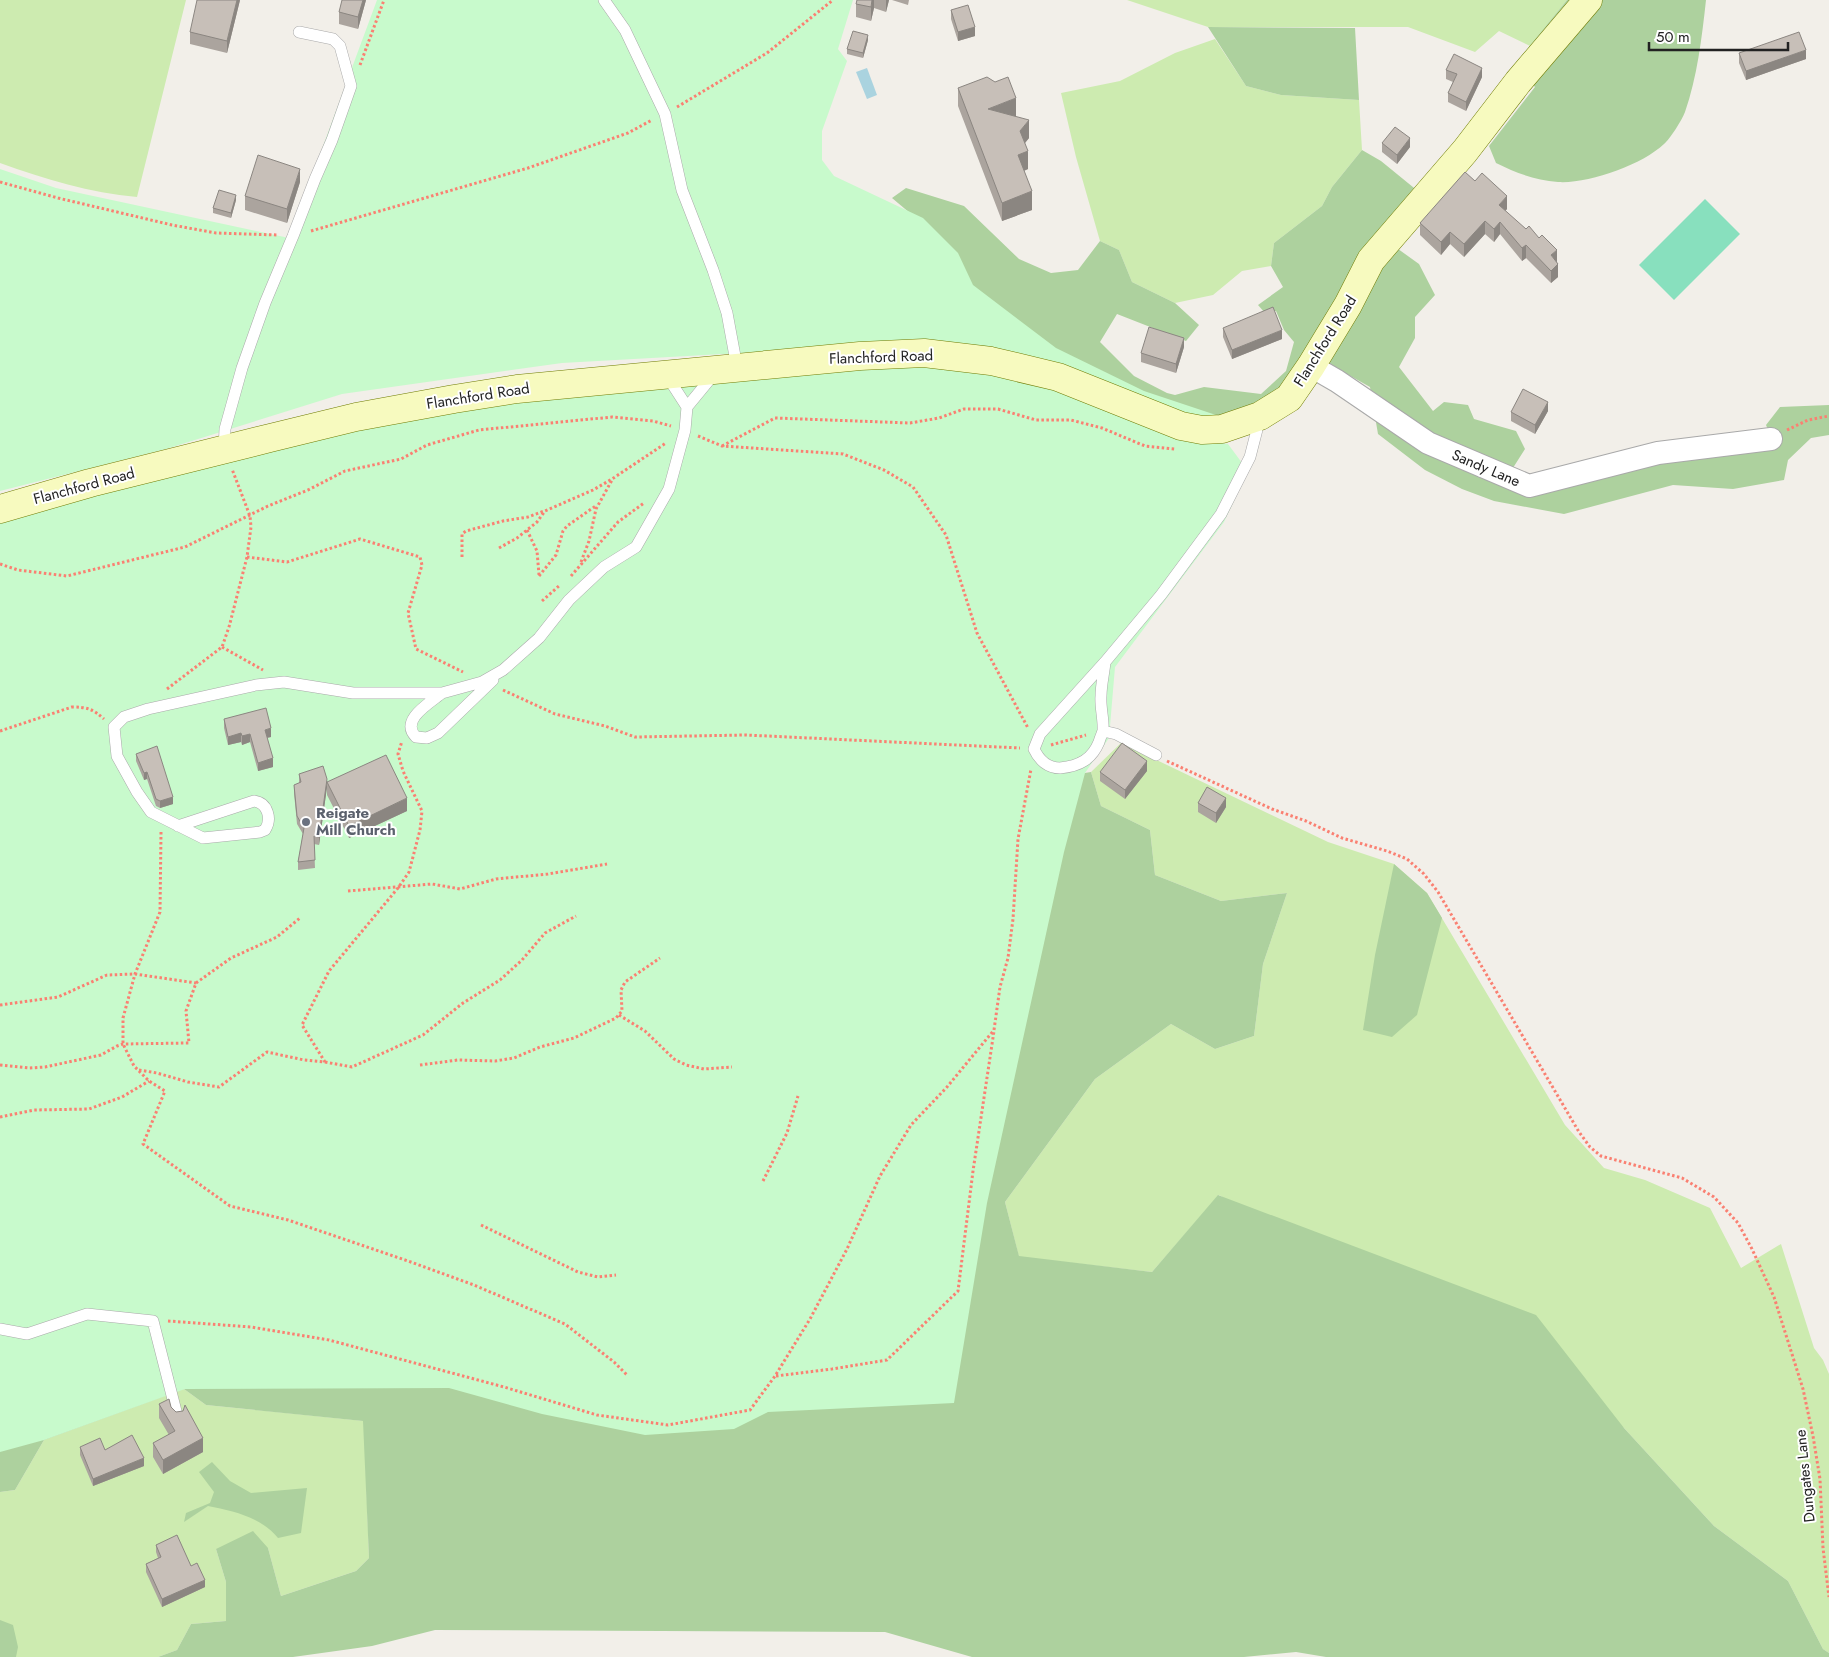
<svg xmlns="http://www.w3.org/2000/svg" width="1829" height="1657" viewBox="0 0 1829 1657" font-family="Jost,sans-serif">
	<style>
		.grass { fill: #cdebb0 }
		.forest { fill: #add19e }
		.park { fill: #c8facc }
		.pitch { fill: #88e0be }
		.water { fill: #aad3df }
		.lines { fill: none; stroke-linecap: round; stroke-linejoin: round }
		.lane-casing { stroke: #a9a9a9; stroke-width: 12 }
		.street-casing { stroke: #a9a9a9; stroke-width: 24 }
		.secondary-casing { stroke: #707d05; stroke-width: 29 }
		.path { stroke: #fa8072; stroke-width: 3; stroke-dasharray: 2.5 2.5; stroke-linecap: butt }
		.lane { stroke: #fff; stroke-width: 11 }
		.street { stroke: #fff; stroke-width: 22 }
		.secondary { stroke: #f7fabf; stroke-width: 28 }
		.wall { fill: #aba49e }
		.shaded-wall { fill: #8b8681 }
		.building { fill: #c7bfb8; stroke: #8b8681 }
		.worship-dot { fill: #6b7280; stroke: #fff; stroke-width: 2 }
		.labels { text-anchor: middle; stroke-width: 4; stroke-linejoin: round; paint-order: stroke }
		.street-label { font-size: 15px; fill: #222; stroke: #fff }
		.worship-label { font-size: 15px; font-weight: bold; fill: #5b616d; stroke: #fff; text-anchor: start }
	</style>
	<rect width="100%" height="100%" fill="#f2efe9"/>
	<path class="grass" d="M0,0H186L137,197C90,193 45,179 0,163Z
		M1127,0H1567L1530,46L1499,31L1475,52L1408,27H1208Z
		M1215,39L1246,86L1281,95L1359,100L1362,150L1332,187L1322,206L1274,243L1271,266L1242,271L1213,295L1175,303L1132,282L1119,250L1100,241L1076,157L1061,93L1120,81L1175,53Z
		M1121,743L1328,842L1394,864L1427,893L1565,1125L1604,1168L1645,1180L1710,1208L1741,1268L1781,1244L1814,1348L1823,1360L1829,1374V1653L1823,1649L1788,1581L1714,1526L1624,1428L1219,1195L1152,1272L1019,1257L1005,1202L1095,1079L1171,1024L1215,1049L1254,1036L1263,964L1287,893L1221,901L1155,875L1150,830L1101,806L1091,772Z
		M184,1389L206,1405L364,1421L369,1558L356,1571L281,1596L268,1548L216,1549L226,1582V1621L191,1624L177,1650L158,1657H0V1492L15,1490L44,1440Z"/>
	<path class="forest" d="M1567,0H1706C1702,37 1697,78 1685,112C1682,120 1670,139 1664,144C1642,165 1588,184 1558,182C1535,180 1516,173 1496,163L1489,146L1535,87L1515,64Z
		M1208,27L1355,28L1359,100L1281,95L1246,86Z
		M1362,150L1381,161L1419,192L1387,241L1419,264L1435,295L1415,317V338L1399,367L1433,411L1444,402L1468,405L1474,419L1516,431L1525,449L1504,482L1775,446L1766,425L1780,407L1829,405V435L1811,438L1788,460L1784,480L1733,489L1673,485L1564,514L1494,501L1462,489L1425,470L1378,434L1370,387L1331,365L1268,405L714,532L948,245L892,198L906,188L964,206L1019,259L1051,273L1078,270L1100,241L1119,250L1132,282L1175,303L1199,325L1186,341L1117,314L1100,342L1134,376L1167,393L1175,395L1204,387L1261,394L1286,371L1294,342L1284,330L1276,311L1265,313L1258,305L1283,287L1271,266L1274,243L1322,206L1332,187Z
		M1091,772L1101,806L1150,830L1155,875L1221,901L1287,893L1263,964L1254,1036L1215,1049L1171,1024L1095,1079L1005,1202L1019,1256L1152,1272L1218,1195L1536,1315L1624,1428L1714,1526L1788,1581L1823,1649L1829,1653V1657H1326L1296,1652L1244,1657H972L885,1632L435,1630L372,1646L293,1657H158L177,1650L191,1624L226,1621V1582L216,1549L253,1531L268,1548L281,1596L356,1571L369,1558L363,1421L206,1405L184,1389L44,1440L15,1490L0,1492V1109L1047,779Z
		M1394,864L1427,893L1442,918L1417,1015L1392,1037L1363,1030L1375,955Z
		M212,1462L230,1481L251,1493L307,1488L301,1533L278,1538C261,1517 233,1511 208,1506L184,1522L186,1513L210,1503L214,1492L199,1472Z
		M0,1620L13,1625L18,1647L16,1657H0Z"/>
	<path class="park" d="M377,0H853L838,49L847,61L822,131V160L834,176L923,218L958,253L973,285L1056,348L1144,391L1225,418L1185,419L1050,362L989,346L900,341L794,350L562,363L342,394L166,449L0,491V169L56,188L289,238Z
		M937,366L1031,381L1184,437L1228,444L1248,471L1224,522L1115,667L1109,738L1085,773L1064,852L987,1203L954,1403L768,1412L734,1429L645,1435L542,1414L449,1388L185,1389L44,1440L0,1452V519L287,445L484,404L874,368Z"/>
	<path class="pitch" d="M1705,199L1740,234L1674,300L1639,265Z"/>
	<path class="water" d="M867,68L877,95L867,99L856,72Z"/>
	<g class="lines">
		<g class="lane-casing">
			<path id="lane" d="M604,0L625,30L665,114L682,190L713,270L727,313L737,367
				M667,376L687,407
				M224,449L225,429L242,368L265,303L293,236L315,179L332,140L351,86L340,46L333,39L299,32
				M1105,662C1104,673 1101,685 1101,696C1100,707 1104,720 1103,731C1102,734 1100,738 1099,742C1092,759 1080,766 1060,768C1048,768 1039,760 1034,749L1040,734L1105,662L1161,595L1221,514L1250,457L1260,418
				M442,693C430,703 399,720 416,737L427,738L438,733L493,680
				M1103,731L1116,734L1156,755
				M178,826L254,801C268,803 272,819 265,830L260,832L203,838L151,812L137,792L117,756L114,727L124,717L148,709L256,685L284,682L353,693H442L482,682L503,670L539,638L569,600L604,567L636,547L669,489L685,430L687,407L715,373
				M0,1329L27,1334L87,1314L153,1321L178,1419"/>
		</g>
		<g class="street-casing">
			<path id="street" d="M1311,366L1337,381L1428,443L1529,486L1658,453L1771,439"/>
		</g>
		<g class="secondary-casing">
			<path id="secondary" d="M0,509L90,483L270,438L356,417L454,399L517,389L860,356L924,353L991,361L1058,377L1181,426L1202,430L1222,429L1260,416L1289,398L1311,366L1348,305L1371,260L1465,151L1518,82L1588,0"/>
		</g>
		<path class="path" d="M360,65L384,0
			M677,107L767,53L833,0
			M0,182L58,198L172,225L216,233L278,235
			M311,231L528,168L628,133L652,120
			M1787,430L1808,420L1829,416
			M698,436L722,446L843,454L884,470L913,487L946,535L977,633L1028,728
			M722,446L775,418L910,423L939,418L964,409H998L1036,420H1071L1102,428L1145,446L1175,449
			M527,530L537,551L539,575
			M499,548L517,538L537,522L545,511L593,490L612,479L666,443
			M247,557L287,562L360,539L420,557L422,565L408,613L416,649L463,672
			M462,557V534L466,531L503,521L528,517L544,511
			M581,562L589,541L596,509L612,480
			M0,564L18,570L67,576L185,547L268,506L308,490L345,471L401,459L427,445L479,430L612,417L653,421L671,426
			M539,576L556,555L563,531L567,526L597,505
			M571,576L618,522L644,503
			M542,601L560,585
			M222,647L263,670
			M167,689L222,647L229,627L247,557L251,527L250,516L232,469
			M503,690L555,714L605,726L635,737L746,735L1020,748
			M0,731L72,707C87,707 93,709 104,719
			M1051,745L1086,735
			M1167,761L1272,809L1306,821L1342,838L1387,851L1407,859L1424,874L1438,892L1579,1132L1590,1147L1601,1156L1682,1178L1714,1197L1738,1223L1752,1249L1774,1297L1803,1389L1813,1436L1820,1479L1823,1548L1829,1597
			M161,832L160,912L135,974L123,1018V1044L134,1066L149,1081L165,1091L143,1144L230,1206L288,1220L408,1261L474,1285L565,1324L614,1362L628,1376
			M348,891L432,884L460,889L496,879L548,874L607,864
			M0,1005L58,997L107,975L135,974L196,983
			M619,1015L645,1031L674,1059L686,1065L704,1069L732,1067
			M325,1062L352,1067L423,1035L463,1003L500,980L522,960L545,933L576,916
			M0,1065L29,1068L45,1067L101,1055L117,1046L123,1044L189,1043L186,1011L196,983L231,958L277,937L300,918
			M420,1065L458,1060L495,1061L514,1058L540,1047L574,1038L616,1018L622,1011L621,990L625,982L660,958
			M139,1070L157,1073L188,1082L219,1087L267,1052L304,1060L325,1062L302,1025L329,971L398,888L409,872L420,830L422,811L403,771L398,754L402,741
			M0,1117L34,1110L89,1109L122,1097L149,1081
			M763,1181L787,1133L798,1096
			M481,1225L578,1272L598,1277L616,1275
			M168,1321L251,1327L329,1340L504,1387L597,1415L668,1425L750,1410L775,1376L810,1319L847,1249L880,1176L911,1125L947,1087L994,1030L1000,987L1008,958L1013,919L1018,839L1031,769
			M776,1376L832,1369L887,1360L958,1291L973,1171L994,1031"/>
		<use href="#lane" class="lane"/>
		<use href="#street" class="street"/>
		<use href="#secondary" class="secondary"/>
	</g>
	<path class="wall" d="M240,0L227,53L190,44V32Z
		M366,0L358,29L339,24V12Z
		M857,0H889L886,12L874,8L871,21L856,17V4Z
		M892,0H909L908,5Z
		M951,10L975,36L958,41L951,19Z
		M868,40L863,58L847,54V49Z
		M1739,53L1806,59L1746,80L1739,63Z
		M1446,70L1482,77L1466,111L1448,102V93L1453,82L1446,79Z
		M958,88L1016,117L1029,138L1025,143L1028,169L1024,171L1032,210L1002,221L958,106Z
		M1382,143L1410,147L1397,164L1382,152Z
		M300,182L287,223L245,210V196Z
		M236,200L231,218L213,213V208Z
		M1507,209L1505,211L1557,262L1558,277L1551,283L1526,258L1522,261L1500,234L1494,242L1485,234L1464,257L1450,244L1441,255L1420,235V223Z
		M1223,328L1282,339L1232,359L1223,337Z
		M1184,347L1176,373L1141,362V353Z
		M1548,411L1535,434L1511,421V412Z
		M224,719L271,737L267,738L273,767L258,771L250,742L242,745L241,742L228,745L224,728Z
		M136,754L173,804L160,808L156,806L147,779L144,780L136,761Z
		M1147,771L1125,799L1100,781V772Z
		M299,774L327,787L319,845L314,844L315,868L298,870V862L303,834L297,824L294,793V785L299,783Z
		M327,782L407,811L349,838L327,795Z
		M1198,803L1226,807L1216,823L1198,812Z
		M159,1404L171,1407L203,1452L163,1474L153,1457V1443L169,1435L159,1418Z
		M80,1447L105,1450L144,1466L93,1486L80,1455Z
		M156,1545L191,1566L205,1587L162,1607L146,1572V1564L158,1558L156,1552Z"/>
	<path class="shaded-wall" d="M237,0H240L227,53V41Z
		M363,0H366L358,29V17Z
		M872,0H874V8L871,21V7Z
		M886,0H889L886,12Z
		M975,27V36L958,41V32Z
		M868,35V40L863,58V53Z
		M1806,50V59L1746,80V71Z
		M1482,68V77L1466,111V102Z
		M1016,98V117L988,109Z
		M1029,120V138L1020,149V131Z
		M1410,138V147L1397,164V155Z
		M1028,151V169L1018,173V155Z
		M300,169V182L287,223V209Z
		M1032,191V210L1002,221V203Z
		M236,195V200L231,218V213Z
		M1507,196V209L1499,218V205Z
		M1485,221V234L1464,257V244Z
		M1500,222V234L1494,242V229Z
		M1450,232V244L1441,255V242Z
		M1526,245V258L1522,261V248Z
		M1557,250V263L1551,255Z
		M1558,264V277L1551,283V271Z
		M1282,330V339L1232,359V350Z
		M1184,338V347L1176,373V364Z
		M1548,402V411L1535,434V425Z
		M271,728V737L265,738V730Z
		M241,733V742L228,745V737Z
		M250,734V742L242,745V736Z
		M273,758V767L258,771V763Z
		M1147,761V771L1125,799V790Z
		M147,772V779L144,780V773Z
		M327,779V787L319,845V837Z
		M173,797V804L160,808V801Z
		M407,798V811L349,838V826Z
		M1226,798V807L1216,823V813Z
		M203,1438V1452L163,1474V1460Z
		M144,1458V1466L93,1486V1479Z
		M205,1580V1587L162,1607V1599Z"/>
	<path class="building" d="M197,0H237L227,41L190,32Z
		M342,0H363L358,17L339,12Z
		M857,0H872L871,7L856,4Z
		M968,5L975,27L958,32L951,10Z
		M853,31L868,35L863,53L847,49Z
		M1799,32L1806,50L1746,71L1739,53Z
		M1454,54L1482,68L1466,102L1448,93L1457,74L1446,70Z
		M987,77L995,82L1008,77L1016,98L988,109L1029,120L1020,131L1028,151L1018,155L1032,191L1002,203L958,88Z
		M1395,127L1410,138L1397,155L1382,143Z
		M258,155L300,169L287,209L245,196Z
		M1465,172L1475,181L1482,173L1507,196L1499,205L1526,229L1529,226L1539,238L1542,235L1557,250L1551,255L1558,264L1551,271L1526,245L1522,248L1500,222L1494,229L1485,221L1464,244L1450,232L1441,242L1420,223Z
		M219,190L236,195L231,213L213,208Z
		M1273,307L1282,330L1232,350L1223,328Z
		M1149,327L1184,338L1176,364L1141,353Z
		M1523,389L1548,402L1535,425L1511,412Z
		M266,708L271,728L265,730L273,758L258,763L250,734L242,736L241,733L228,737L224,719Z
		M1122,743L1147,761L1125,790L1100,772Z
		M157,746L173,797L160,801L156,799L147,772L144,773L136,754Z
		M386,755L407,798L349,826L327,782Z
		M323,766L327,779L319,837L314,836L315,860L298,862L304,828L297,816L294,785L301,782L299,774Z
		M1207,787L1226,798L1216,813L1198,803Z
		M169,1399L171,1407L176,1412L183,1411L185,1405L203,1438L163,1460L153,1443L175,1431L159,1404Z
		M132,1435L144,1458L93,1479L80,1447L100,1438L105,1450Z
		M177,1535L191,1566L197,1563L205,1580L162,1599L146,1564L161,1557L156,1545Z"/>
	<circle class="worship-dot" cx="306" cy="822" r="5"/>
	<g class="labels">
		<g class="street-label">
			<text transform="translate(1325 341) rotate(-58)" y="5">Flanchford Road</text>
			<text transform="translate(881 357) rotate(-2)" y="5">Flanchford Road</text>
			<text transform="translate(478 396) rotate(-9)" y="5">Flanchford Road</text>
			<text transform="translate(1486 468) rotate(23)" y="5">Sandy Lane</text>
			<text transform="translate(84 486) rotate(-15)" y="5">Flanchford Road</text>
			<text transform="translate(1805 1476) rotate(-96)" y="5">Dungates Lane</text>
		</g>
		<g class="worship-label">
			<text x="316" y="818">Reigate<tspan x="316" dy="17">Mill Church</tspan></text>
		</g>
	</g>
	<path d="M1649 42v8h139v-8" fill="none" stroke="#222222" stroke-width="2.5"/>
	<text x="1656" y="42" font-size="15" fill="#222222" stroke="#ffffff" stroke-width="4" paint-order="stroke">50 m</text>
</svg>
